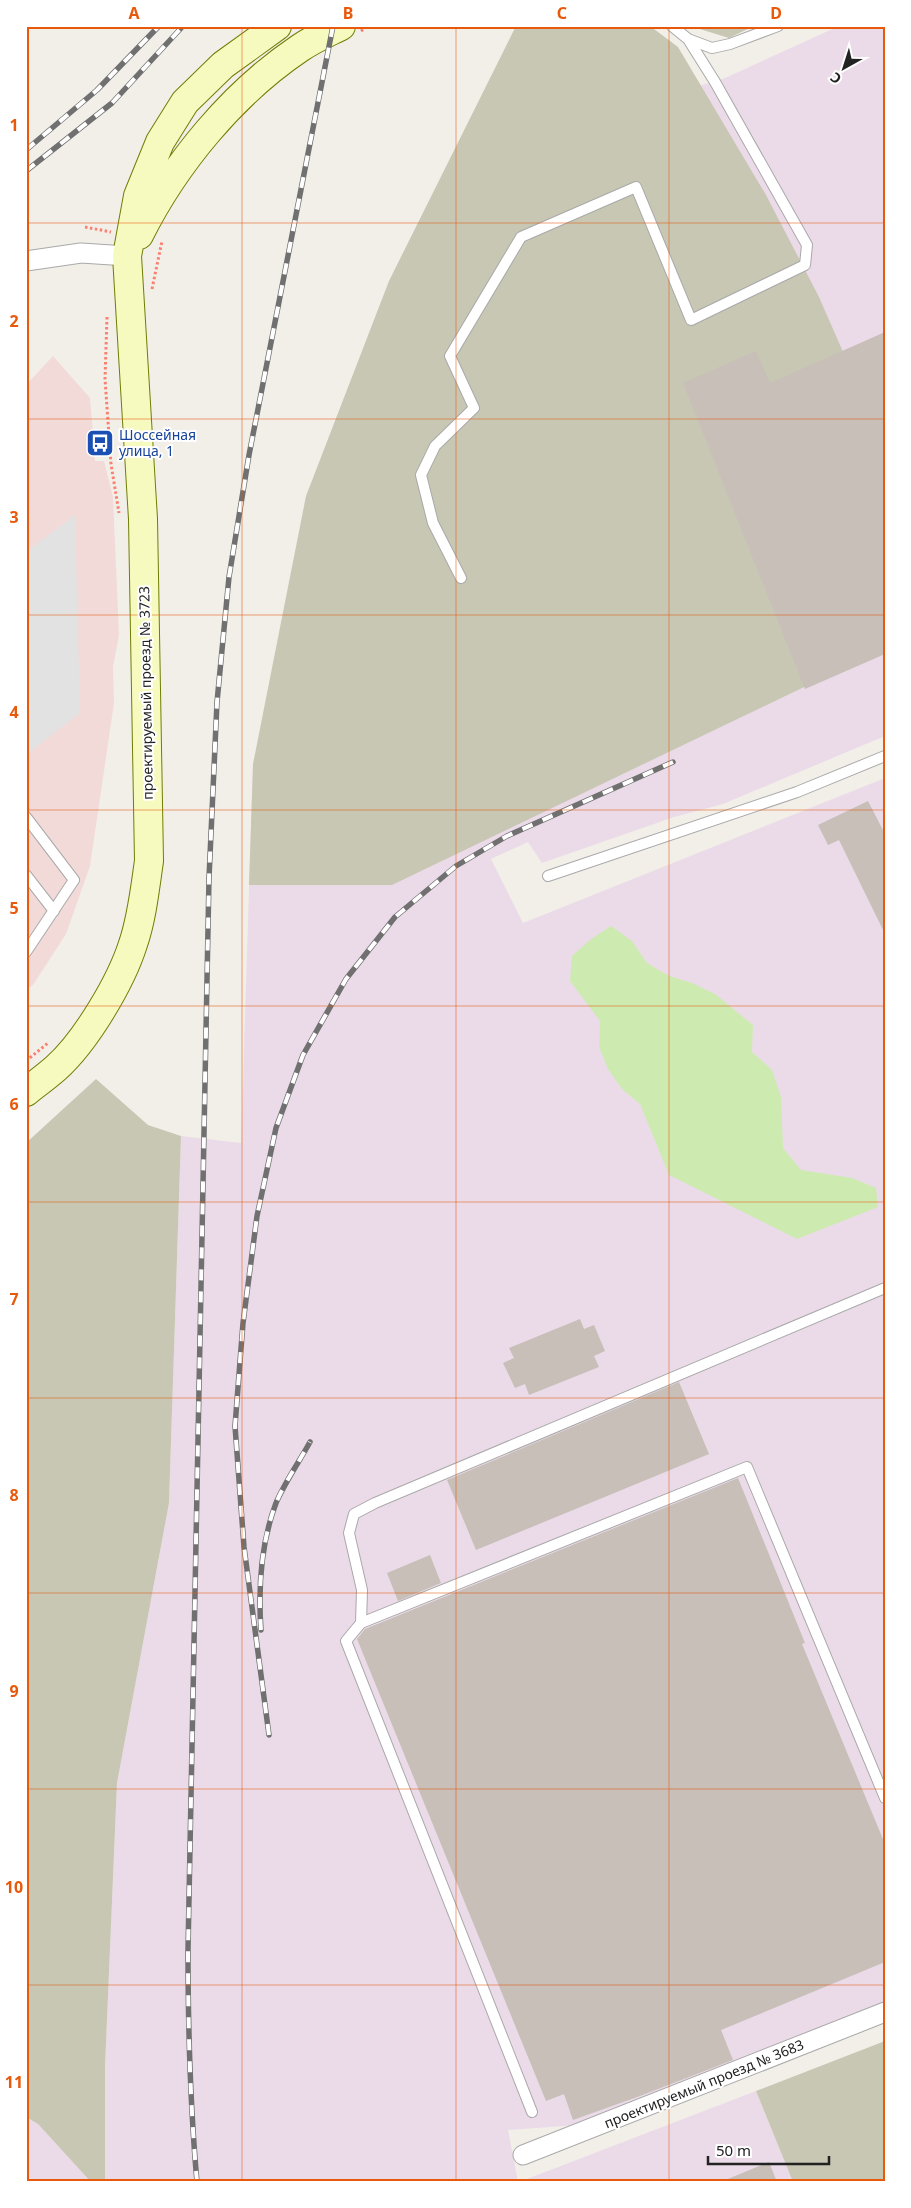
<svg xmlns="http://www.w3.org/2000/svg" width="911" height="2208" viewBox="0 0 911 2208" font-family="'Noto Sans',sans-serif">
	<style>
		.commercial { fill: #f2dad9 }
		.industrial { fill: #ebdbe8 }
		.construction { fill: #c7c7b4 }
		.grass { fill: #cdebb0 }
		.parking { fill: #e2e2e2 }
		.building { fill: #c7bfb8 }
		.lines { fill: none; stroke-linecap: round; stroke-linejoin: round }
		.service-casing { stroke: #a9a9a9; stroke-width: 12 }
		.minor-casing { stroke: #a9a9a9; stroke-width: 21 }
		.secondary-casing { stroke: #707d05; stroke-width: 30 }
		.path { stroke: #fa8072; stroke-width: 3; stroke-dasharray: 2.5 2.5; stroke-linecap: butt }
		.service { stroke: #fff; stroke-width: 10 }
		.minor { stroke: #fff; stroke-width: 19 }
		.secondary { stroke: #f7fabf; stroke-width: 28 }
		.rail-casing { stroke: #707070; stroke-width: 5.5 }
		.rail { stroke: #fff; stroke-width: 4; stroke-dasharray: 11; stroke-linecap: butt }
		.grid { fill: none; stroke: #e8590c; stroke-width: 1; stroke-opacity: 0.55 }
		.labels { text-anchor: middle; stroke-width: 4; stroke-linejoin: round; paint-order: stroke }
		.transit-label { font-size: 14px; fill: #164399; stroke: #fff; text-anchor: start }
		.street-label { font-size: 14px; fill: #222; stroke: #fff }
		.neatline { fill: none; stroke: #e8590c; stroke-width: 2 }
		.grid-label { font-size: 16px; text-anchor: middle; font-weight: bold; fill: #e8590c }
	</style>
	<rect width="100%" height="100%" fill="#f2efe9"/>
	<path class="commercial" d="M53,356L90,398L95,461H104L113,497L119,635L113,667L114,703L90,866L66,934L33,985L26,990V385Z"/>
	<path class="industrial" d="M839,26H885V736L723,804L674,817L542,863L528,842L491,859L523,923L885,778V2001L579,2125L508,2130L518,2182H105V2067L117,1783L169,1503L181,1136L241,1143L253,764L699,86L725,78Z
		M756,2091L793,2182H519Z
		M26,2117L38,2124L91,2182H26Z"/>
	<path class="construction" d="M516,26H650L678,47L766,195L819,297L885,448V648L392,885H249L253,764L306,496L389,281Z
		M690,26H754L729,38Z
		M96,1079L148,1125L181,1136L169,1503L117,1783L105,2067V2182H91L38,2124L26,2117V1143Z
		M885,2041V2182H793L756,2091Z"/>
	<path class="grass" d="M611,926L632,941L647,963L669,976L692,983L715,994L753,1025L752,1052L772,1070L781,1097L783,1148L801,1170L852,1178L876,1188L878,1207L797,1239L669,1175L640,1104L622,1089L608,1069L599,1047L600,1021L570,981L572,956L591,939Z"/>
	<path class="parking" d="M75,515L80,713L26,755V552Z"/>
	<path class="building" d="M885,332V654L805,689L683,383L756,351L770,383Z
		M868,801L885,834V934L839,840L828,845L818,825Z
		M580,1319L584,1329L594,1325L605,1351L594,1356L599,1367L529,1395L525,1384L515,1388L503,1363L514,1358L509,1348Z
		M679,1382L709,1454L476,1550L447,1480Z
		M738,1478L805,1643L802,1644L885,1844V1962L721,2030L733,2060L640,2096L573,2120L564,2094L546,2101L357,1639L365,1629Z
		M430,1555L441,1583L398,1601L387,1573Z
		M769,2162L777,2182H723V2181Z"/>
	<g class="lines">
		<g class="service-casing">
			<path id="service" d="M688,39L712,48L730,44L778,26
				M461,578L433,523L421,475L435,446L474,408L450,356L521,237L636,187L691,320L805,265L807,245L715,82L688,39L672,26
				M26,817L74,880L26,952
				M26,875L54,911
				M548,876L797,792L885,756
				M361,1623L747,1467L885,1798
				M532,2112L346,1641L361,1623L362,1590L349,1533L354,1514L375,1503L885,1288"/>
		</g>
		<g class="minor-casing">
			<path id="minor" d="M26,261L81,253L127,256
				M523,2155L885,2012"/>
		</g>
		<g class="secondary-casing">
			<path id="secondary" d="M139,235C175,163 233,93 300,48C313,39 327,33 341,26
				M26,1092C36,1084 47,1076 56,1068C86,1041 121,982 133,944C142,918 145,888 149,861L143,519L127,256L138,196L160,142L185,102L223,65L277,26"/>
		</g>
		<path class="path" d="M361,31L368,26
			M85,227L111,232
			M152,289L162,241
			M107,317L105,379L111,464L119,513
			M26,1061L48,1043"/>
		<use href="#service" class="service"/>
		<use href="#minor" class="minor"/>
		<use href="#secondary" class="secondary"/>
		<g class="rail-casing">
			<path id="rail" d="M26,150L97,90L159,26
				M26,171L112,103L183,26
				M261,1630C258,1588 261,1543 276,1503C285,1482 299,1462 310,1442
				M269,1735L244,1547L235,1426L243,1323L257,1216L276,1128L303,1055L346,979L395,917L456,866L507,836L673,762
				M197,2182C190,2104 188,2028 188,1950L209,878L217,702L229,577L249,455L333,26"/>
		</g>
		<use href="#rail" class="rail"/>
	</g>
	<path class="grid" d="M242,26V2182M456,26V2182M669,26V2182M26,223H885M26,419H885M26,615H885M26,810H885M26,1006H885M26,1202H885M26,1398H885M26,1593H885M26,1789H885M26,1985H885"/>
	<defs>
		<g id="bus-square" transform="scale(1.4375)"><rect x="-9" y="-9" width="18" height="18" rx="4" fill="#1a4fb4" stroke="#fff"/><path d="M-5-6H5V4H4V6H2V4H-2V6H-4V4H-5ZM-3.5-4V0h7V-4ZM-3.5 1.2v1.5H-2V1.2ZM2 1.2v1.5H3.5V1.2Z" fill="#fff"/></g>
	</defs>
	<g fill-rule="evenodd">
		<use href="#bus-square" x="100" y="443"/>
	</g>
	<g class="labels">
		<g class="transit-label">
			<text x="119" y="440">Шоссейная<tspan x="119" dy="16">улица, 1</tspan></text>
		</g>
		<g class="street-label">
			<text transform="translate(146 693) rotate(-91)" y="5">проектируемый проезд № 3723</text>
			<text transform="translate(704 2084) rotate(-22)" y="5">проектируемый проезд № 3683</text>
		</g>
	</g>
	<rect width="911" height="2208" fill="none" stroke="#ffffff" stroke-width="55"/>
	<g transform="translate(844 68) rotate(219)" stroke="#ffffff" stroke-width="4" paint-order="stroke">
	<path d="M0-4L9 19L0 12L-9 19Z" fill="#222222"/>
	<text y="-8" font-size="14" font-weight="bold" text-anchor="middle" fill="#222222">С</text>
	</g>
	<path d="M708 2156v8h121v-8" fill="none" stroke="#222222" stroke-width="2.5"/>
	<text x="716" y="2156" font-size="15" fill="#222222" stroke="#ffffff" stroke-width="4" paint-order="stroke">50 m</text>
	<rect x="28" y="28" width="856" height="2152" class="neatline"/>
	<g class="grid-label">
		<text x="134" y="19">A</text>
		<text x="348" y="19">B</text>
		<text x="562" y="19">C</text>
		<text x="776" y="19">D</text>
		<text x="14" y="131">1</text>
		<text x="14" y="327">2</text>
		<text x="14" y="523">3</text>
		<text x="14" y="718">4</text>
		<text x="14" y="914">5</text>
		<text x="14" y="1110">6</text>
		<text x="14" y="1305">7</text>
		<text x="14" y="1501">8</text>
		<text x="14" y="1697">9</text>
		<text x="14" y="1893">10</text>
		<text x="14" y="2088">11</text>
	</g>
</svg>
